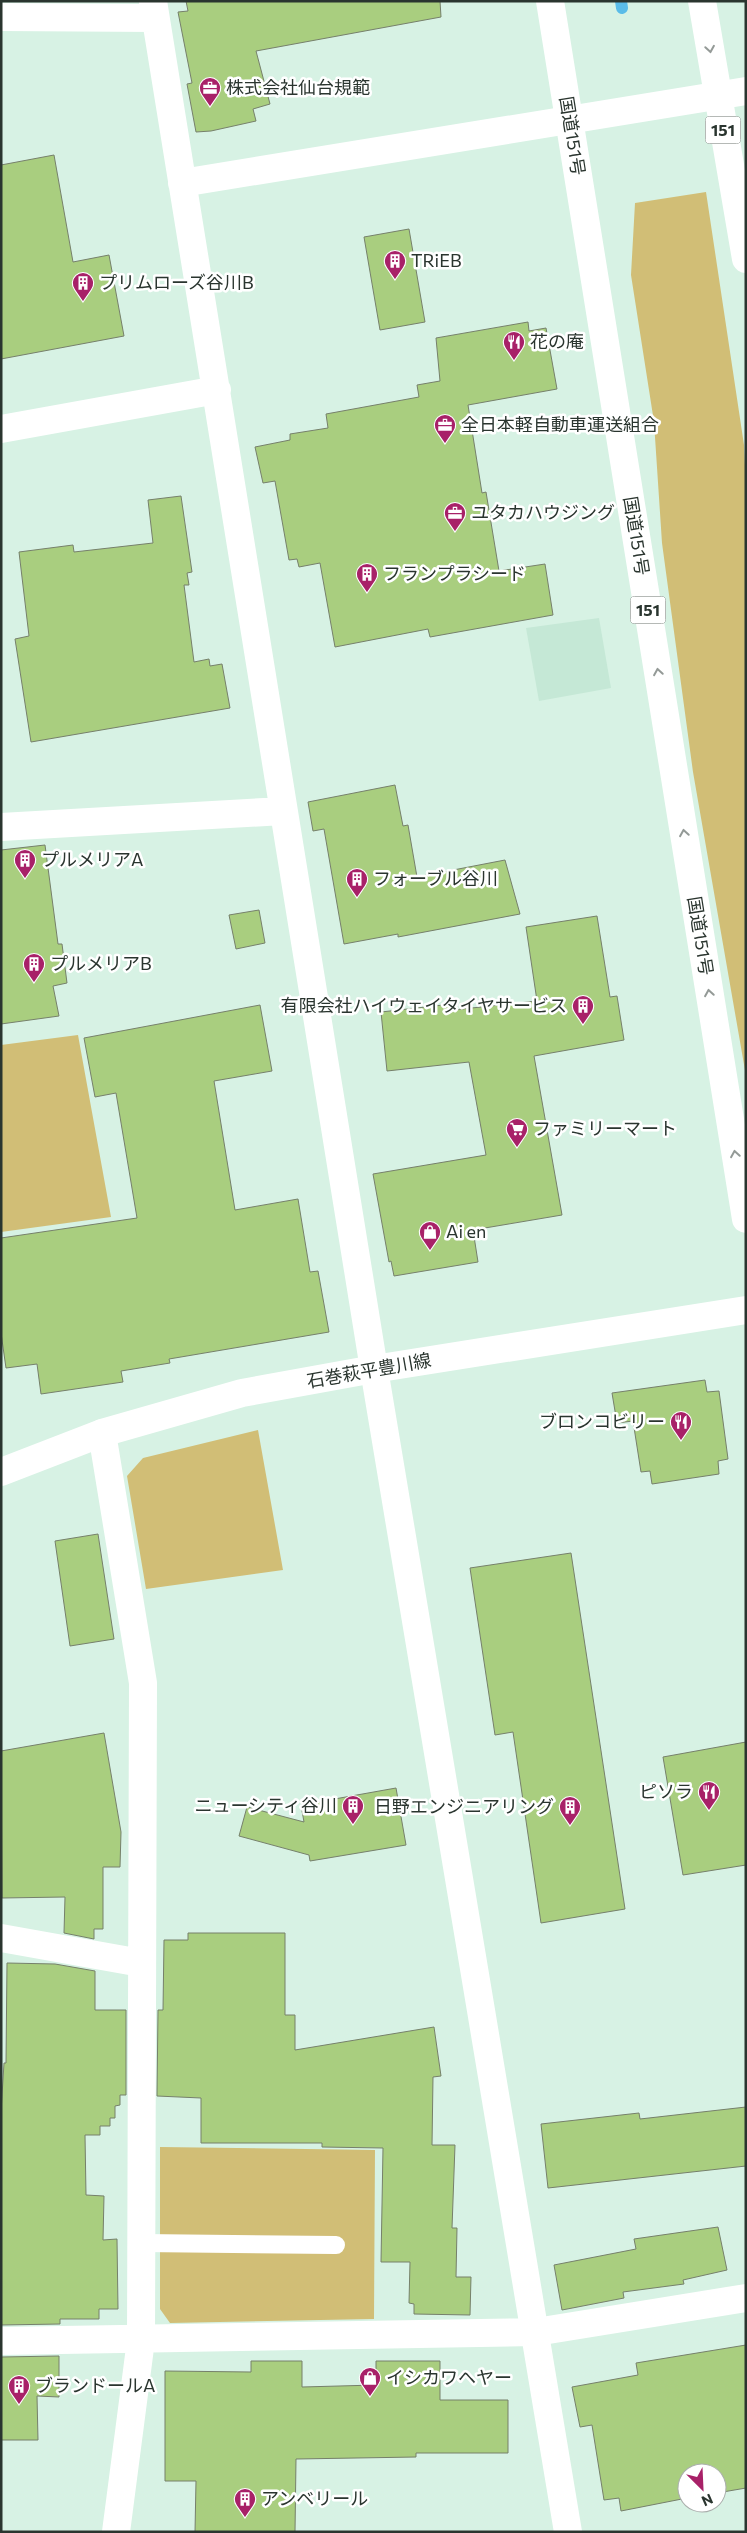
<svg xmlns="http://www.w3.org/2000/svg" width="747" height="2533" viewBox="0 0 747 2533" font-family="Commissioner,'Noto Sans JP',sans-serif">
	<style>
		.built { fill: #c5e8d6 }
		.green { fill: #d1be76 }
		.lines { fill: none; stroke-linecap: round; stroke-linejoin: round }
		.stream { stroke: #5abce8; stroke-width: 12 }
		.building { fill: #a9ce7f; stroke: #76806b }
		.service { stroke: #fff; stroke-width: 18 }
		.minor { stroke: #fff; stroke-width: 28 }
		.secondary { stroke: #fff; stroke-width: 28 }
		.trunk { stroke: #fff; stroke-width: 28 }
		.oneway { stroke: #949a97 }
		.labels { text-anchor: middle; stroke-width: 5; stroke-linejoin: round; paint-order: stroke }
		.shield { fill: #fff; stroke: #6a726d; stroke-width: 1 }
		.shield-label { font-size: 16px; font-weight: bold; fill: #2a352f }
		.poi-label { font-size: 18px; fill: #2a352f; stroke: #fff; text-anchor: start }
		.street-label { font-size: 18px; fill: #2a352f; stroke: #fff }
	</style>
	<rect width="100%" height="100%" fill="#d7f2e4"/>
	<path class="built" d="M599,618L611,688L539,701L526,628Z"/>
	<path class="green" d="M706,192L744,445L746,485V1076L693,772L662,543L654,422L631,275L635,203Z
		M78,1035L111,1217L1,1232V1045Z
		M258,1430L283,1570L146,1589L127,1476L143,1458Z
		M160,2147L375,2150L374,2319L170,2323L160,2309Z"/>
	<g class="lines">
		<path class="stream" d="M621,1L622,8"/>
	</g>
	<path class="building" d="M186,1H440L441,17L256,51L270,104L253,109L256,121L211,131L196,132L187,84L192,83L178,12L188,11Z
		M54,155L73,262L109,255L124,336L1,359V165Z
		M409,229L425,322L380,330L364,237Z
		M528,322L529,331L546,328L557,389L468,405L482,493L486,492L499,571L545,564L553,615L430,637L428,629L335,647L320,563L299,567L297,559L289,560L275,481L263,483L255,447L290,440V434L328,428L326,414L419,397L417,385L440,381L436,338Z
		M181,496L192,572L187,573L189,585H184L194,662L209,659L210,666L222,664L230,708L31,742L15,639L29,636L19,552L73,545L74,552L153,543L148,500Z
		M395,785L403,826L408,825L417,877L505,860L520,914L398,937V934L344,944L324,829L313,831L308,802Z
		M45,845L58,944H62L67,983L53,986L59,1016L1,1024V850Z
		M259,910L265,943L236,949L229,915Z
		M597,916L610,997L617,996L624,1040L534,1056L562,1215L473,1230L478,1262L394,1276L391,1261L389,1262L373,1174L486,1155L469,1062L387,1071L381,1012L452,1004L453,1010L537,1001L526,927Z
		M260,1005L272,1071L214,1081L235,1210L298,1199L310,1272L318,1271L329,1332L169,1359L170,1363L121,1371L123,1382L41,1394L37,1364L6,1368L1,1333V1238L137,1218L116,1093L95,1097L84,1038Z
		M705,1380L707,1392L719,1391L728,1459L718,1461L719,1474L652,1484L650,1471L641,1472L633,1421L617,1423L612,1393Z
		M98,1534L114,1639L70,1646L55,1541Z
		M571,1553L625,1909L541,1923L513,1732L495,1735L470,1568Z
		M104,1733L121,1832L120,1867H103V1929H94V1939L64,1933L65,1897L2,1898L1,1751Z
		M746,1742V1865L683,1875L663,1757Z
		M396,1788L406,1845L310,1861L309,1855L239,1836L247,1807L304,1822L301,1805Z
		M188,1933H285V2015H295V2050L434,2027L441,2076L433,2077L432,2145H455L452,2228H457L456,2277H471L470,2315L414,2314V2304L409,2303L410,2262H381L383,2148L322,2147V2143H201V2098L157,2096L158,2010H163L164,1940H188Z
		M7,1963L55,1964L95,1971V2010H126V2095H120V2105L115,2106V2118H110V2126H100V2135H85L86,2195L104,2196L103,2240L117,2239L118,2309H99V2319H60V2324L1,2325V2112L4,2063H6Z
		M746,2107V2166L548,2188L541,2124L639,2113L640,2119Z
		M718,2227L727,2270L683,2280L684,2284L623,2292L624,2298L562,2310L554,2265L636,2249L634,2239Z
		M746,2345V2488L717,2493V2473H687V2498L621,2511L619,2498L604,2500L592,2425L580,2427L572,2387L638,2375L636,2363Z
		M59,2356V2397L37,2396L38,2440H1V2357Z
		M251,2361H302V2387L376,2385V2361H440V2400H508V2453H416V2457L296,2459L295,2532H195L196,2481H165V2371L251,2372Z"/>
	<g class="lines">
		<path class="service" d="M141,2243L336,2245"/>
		<path class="minor" d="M153,1L374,1369L568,2532
			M1,17L155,18
			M182,183L746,91
			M1,429L217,390
			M1,827L283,811
			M102,1433L143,1683L141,2340L116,2532
			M1,1938L141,1963
			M1,2341L536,2332L746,2298"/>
		<path class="secondary" d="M1,1472L102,1433L242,1393L374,1369L746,1310"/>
		<path class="trunk" d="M550,1L746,1219
			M702,1L746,259"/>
	</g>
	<defs><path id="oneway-chevron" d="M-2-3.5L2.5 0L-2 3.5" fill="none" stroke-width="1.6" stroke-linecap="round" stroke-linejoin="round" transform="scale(1.25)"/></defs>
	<g class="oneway">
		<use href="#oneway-chevron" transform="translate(710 49) rotate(81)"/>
		<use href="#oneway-chevron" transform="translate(658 672) rotate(-99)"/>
		<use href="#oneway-chevron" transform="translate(684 833) rotate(-99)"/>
		<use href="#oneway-chevron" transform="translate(709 993) rotate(-99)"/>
		<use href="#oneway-chevron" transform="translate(735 1154) rotate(-99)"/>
	</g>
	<defs>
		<g id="office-pin" transform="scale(1.125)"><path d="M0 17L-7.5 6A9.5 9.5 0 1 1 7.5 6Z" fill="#a82168" stroke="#fff"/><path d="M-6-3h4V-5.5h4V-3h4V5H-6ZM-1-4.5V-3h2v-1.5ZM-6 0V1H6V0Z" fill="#fff"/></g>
		<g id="building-pin" transform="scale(1.125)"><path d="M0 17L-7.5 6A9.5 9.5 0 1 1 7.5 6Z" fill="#a82168" stroke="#fff"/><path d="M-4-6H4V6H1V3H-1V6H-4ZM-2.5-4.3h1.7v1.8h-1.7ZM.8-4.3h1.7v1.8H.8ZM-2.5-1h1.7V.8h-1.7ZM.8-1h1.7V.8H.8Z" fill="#fff"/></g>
		<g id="restaurant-pin" transform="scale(1.125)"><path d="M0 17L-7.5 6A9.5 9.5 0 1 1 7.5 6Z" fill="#a82168" stroke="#fff"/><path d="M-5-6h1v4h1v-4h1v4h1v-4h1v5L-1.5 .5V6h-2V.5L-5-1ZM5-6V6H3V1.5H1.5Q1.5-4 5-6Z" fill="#fff"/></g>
		<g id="supermarket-pin" transform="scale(1.125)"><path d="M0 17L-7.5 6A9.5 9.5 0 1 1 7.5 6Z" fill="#a82168" stroke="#fff"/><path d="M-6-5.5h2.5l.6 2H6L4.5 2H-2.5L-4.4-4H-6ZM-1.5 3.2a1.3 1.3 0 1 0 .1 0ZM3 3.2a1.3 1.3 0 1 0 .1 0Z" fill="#fff"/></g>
		<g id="shop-pin" transform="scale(1.125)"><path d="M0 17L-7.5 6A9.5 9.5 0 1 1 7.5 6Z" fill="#a82168" stroke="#fff"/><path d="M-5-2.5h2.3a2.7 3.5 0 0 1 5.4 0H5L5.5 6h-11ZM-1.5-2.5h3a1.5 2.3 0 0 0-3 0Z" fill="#fff"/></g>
	</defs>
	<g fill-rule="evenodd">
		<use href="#office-pin" x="210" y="88"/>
		<use href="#building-pin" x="395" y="261"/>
		<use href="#building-pin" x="83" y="283"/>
		<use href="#restaurant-pin" x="514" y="342"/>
		<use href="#office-pin" x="445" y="425"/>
		<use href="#office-pin" x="455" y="513"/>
		<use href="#building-pin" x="367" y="574"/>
		<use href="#building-pin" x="25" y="860"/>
		<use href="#building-pin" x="357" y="879"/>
		<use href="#building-pin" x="34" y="964"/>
		<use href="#building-pin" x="583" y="1006"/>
		<use href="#supermarket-pin" x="517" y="1129"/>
		<use href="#shop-pin" x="430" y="1232"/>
		<use href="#restaurant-pin" x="681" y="1422"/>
		<use href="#restaurant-pin" x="709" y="1792"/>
		<use href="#building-pin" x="353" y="1806"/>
		<use href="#building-pin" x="570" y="1807"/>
		<use href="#shop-pin" x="370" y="2378"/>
		<use href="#building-pin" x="19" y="2386"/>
		<use href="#building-pin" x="245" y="2499"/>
	</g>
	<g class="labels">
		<g class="shield">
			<rect x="705.5" y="116.5" width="35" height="27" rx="4"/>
			<rect x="630.5" y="596.5" width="35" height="27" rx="4"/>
		</g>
		<g class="shield-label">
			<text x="723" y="136">151</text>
			<text x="648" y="616">151</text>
		</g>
		<g class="poi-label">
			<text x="226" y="94">株式会社仙台規範</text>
			<text x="411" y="267">TRiEB</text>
			<text x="99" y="289">プリムローズ谷川B</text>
			<text x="530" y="348">花の庵</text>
			<text x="461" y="431">全日本軽自動車運送組合</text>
			<text x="471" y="519">ユタカハウジング</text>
			<text x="383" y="580">フランプラシード</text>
			<text x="41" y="866">プルメリアA</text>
			<text x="373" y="885">フォーブル谷川</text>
			<text x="50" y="970">プルメリアB</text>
			<text x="567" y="1012" text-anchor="end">有限会社ハイウェイタイヤサービス</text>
			<text x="533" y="1135">ファミリーマート</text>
			<text x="446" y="1238">Ai en</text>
			<text x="665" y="1428" text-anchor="end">ブロンコビリー</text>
			<text x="693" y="1798" text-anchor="end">ピソラ</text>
			<text x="337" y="1812" text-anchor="end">ニューシティ谷川</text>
			<text x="554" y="1813" text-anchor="end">日野エンジニアリング</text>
			<text x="386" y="2384">イシカワヘヤー</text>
			<text x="35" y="2392">ブランドールA</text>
			<text x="261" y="2505">アンベリール</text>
		</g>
		<g class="street-label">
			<text transform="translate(572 136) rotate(81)" y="6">国道151号</text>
			<text transform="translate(636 536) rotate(81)" y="6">国道151号</text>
			<text transform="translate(700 936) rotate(81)" y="6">国道151号</text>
			<text transform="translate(369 1371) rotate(-10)" y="6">石巻萩平豊川線</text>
		</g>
	</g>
	<rect width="747" height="2533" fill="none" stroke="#2a352f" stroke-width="5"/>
	<g transform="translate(702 2488) rotate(156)"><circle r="24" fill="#ffffff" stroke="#aaaeac"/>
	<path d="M0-4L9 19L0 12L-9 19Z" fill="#a82168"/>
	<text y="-8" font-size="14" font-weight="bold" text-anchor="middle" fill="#2a352f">N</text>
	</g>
</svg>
